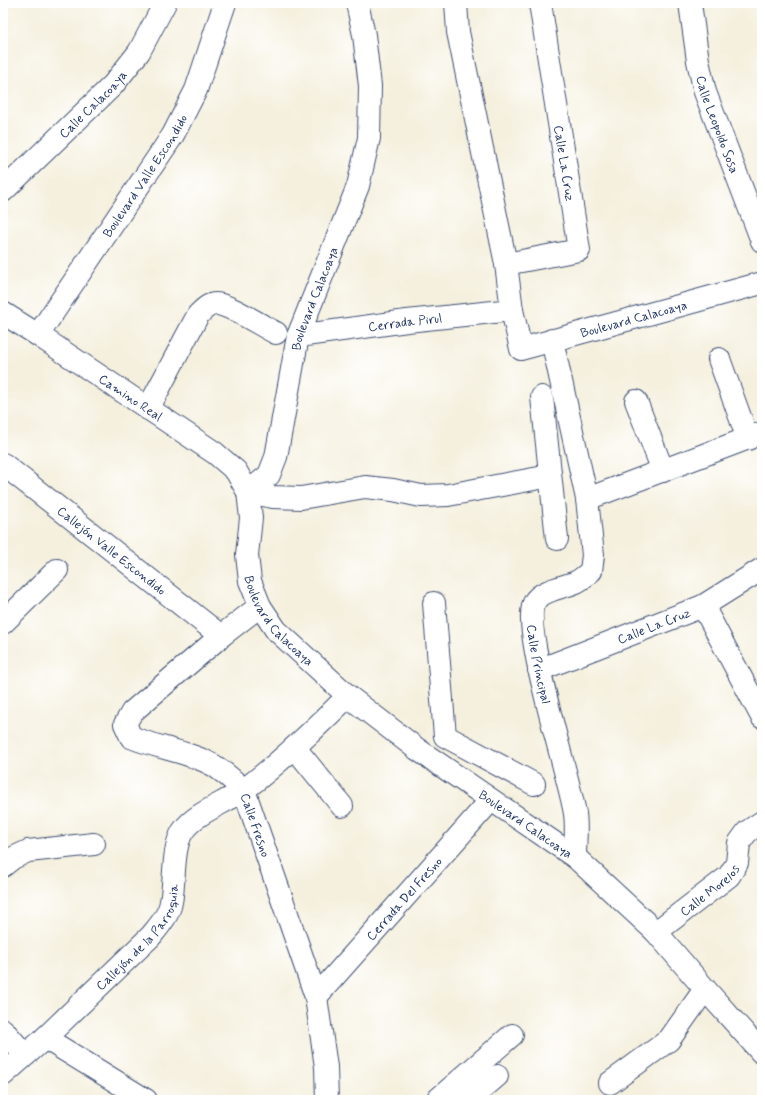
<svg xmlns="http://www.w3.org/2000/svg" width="765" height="1103" viewBox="0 0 765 1103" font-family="Mynerve,sans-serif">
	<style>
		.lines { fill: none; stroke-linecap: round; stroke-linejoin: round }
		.minor-casing { stroke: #3c4c71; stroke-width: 24 }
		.minor { stroke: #fff; stroke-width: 22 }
		.labels { text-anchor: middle; stroke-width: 3; stroke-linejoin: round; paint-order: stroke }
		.street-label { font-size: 13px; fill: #1b2f5e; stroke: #fff }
	</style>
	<rect width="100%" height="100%" fill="#fff"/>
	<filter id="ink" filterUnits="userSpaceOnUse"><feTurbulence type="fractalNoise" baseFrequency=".025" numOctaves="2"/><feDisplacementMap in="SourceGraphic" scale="8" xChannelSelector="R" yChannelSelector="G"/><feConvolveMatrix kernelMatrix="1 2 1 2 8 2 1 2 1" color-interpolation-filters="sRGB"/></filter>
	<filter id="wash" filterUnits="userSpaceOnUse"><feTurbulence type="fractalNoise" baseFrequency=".012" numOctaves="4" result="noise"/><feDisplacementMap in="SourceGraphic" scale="16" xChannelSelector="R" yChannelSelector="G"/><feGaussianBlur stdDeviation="0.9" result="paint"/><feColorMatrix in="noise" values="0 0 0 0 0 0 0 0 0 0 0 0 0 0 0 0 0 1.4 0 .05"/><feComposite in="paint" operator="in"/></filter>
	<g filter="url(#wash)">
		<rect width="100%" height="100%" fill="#f5f0de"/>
	</g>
	<g filter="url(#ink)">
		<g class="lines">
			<g class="minor-casing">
				<g id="minor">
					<path id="s1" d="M456,3L458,32L506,264L512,310L521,349L762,283"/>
					<path id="s2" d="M690,3L698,61L705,92L762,241"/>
					<path id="s3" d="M3,191L113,85L139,52L165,3"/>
					<path d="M506,264L579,250L540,3"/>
					<path id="s4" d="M3,313L38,335L215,453L236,471L248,492L251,518L247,555L250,581L260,606L276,630L348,696L417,749L575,857L656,932L705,989L762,1053"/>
					<path id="s5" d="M38,335L173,135L196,90L225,3"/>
					<path id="s6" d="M298,336L407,321L512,310"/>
					<path id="s7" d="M552,340L587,499L593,555L591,571C586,575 581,580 576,582C565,587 542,590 535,601C519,624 570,778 575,814C577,828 575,843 575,857"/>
					<path d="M719,359L748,439"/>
					<path d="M542,397L557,539"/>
					<path d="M636,401L663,471"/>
					<path d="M148,409L198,315C203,310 208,304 216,304C229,304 263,327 276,333"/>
					<path id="s8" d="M3,464L221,636"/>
					<path id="s9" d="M248,492L269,475L276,457L298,336L358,186L369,138L370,86L364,35L357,3"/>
					<path d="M248,492L273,497L301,498L365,487L393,490L421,496L448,495L550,476"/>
					<path d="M587,499L762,433"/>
					<path d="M434,603L445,736L534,784"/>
					<path id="s10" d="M260,606L221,636L132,712L125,724L131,737C155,747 183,751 207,762C221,768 232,780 244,790L316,997L326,1067L327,1100"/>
					<path d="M703,606L762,717"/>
					<path d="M3,623L57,570"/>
					<path id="s11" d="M539,670L703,606L762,569"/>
					<path d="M295,748L342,806"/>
					<path d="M3,866L13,858L28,851L94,844"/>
					<path id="s12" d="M656,932L729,876L737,863L739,843L747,832L762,822"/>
					<path id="s13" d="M316,997L491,800"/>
					<path d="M3,1030L25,1055"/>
					<path d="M45,1038L146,1100"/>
					<path id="s14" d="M3,1075L45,1038L151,936C159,926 169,915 171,902C175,883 172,847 183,831C196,812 226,803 245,789C282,761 315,729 348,696"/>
					<path d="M610,1083L669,1040L705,989"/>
					<path d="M437,1100L512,1035"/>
					<path d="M469,1100L497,1076"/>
				</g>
			</g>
			<use href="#minor" class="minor"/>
		</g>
	</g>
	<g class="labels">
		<g class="street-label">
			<text dy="5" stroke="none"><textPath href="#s3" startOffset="125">Calle Calacoaya</textPath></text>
			<text dy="5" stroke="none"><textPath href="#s2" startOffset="125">Calle Leopoldo Sosa</textPath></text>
			<text transform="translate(565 163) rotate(81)" y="5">Calle La Cruz</text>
			<text dy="5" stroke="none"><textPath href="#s5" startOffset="192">Boulevard Valle Escondido</textPath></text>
			<text dy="5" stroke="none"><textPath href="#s9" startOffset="210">Boulevard Calacoaya</textPath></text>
			<text dy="5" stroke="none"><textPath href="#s1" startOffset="469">Boulevard Calacoaya</textPath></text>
			<text dy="5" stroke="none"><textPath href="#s6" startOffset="108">Cerrada Pirul</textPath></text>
			<text dy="5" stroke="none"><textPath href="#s4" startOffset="153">Camino Real</textPath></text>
			<text dy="5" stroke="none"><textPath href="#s8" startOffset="139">Callejón Valle Escondido</textPath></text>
			<text dy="5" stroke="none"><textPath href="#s4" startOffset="445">Boulevard Calacoaya</textPath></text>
			<text dy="5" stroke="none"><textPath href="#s11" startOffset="123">Calle La Cruz</textPath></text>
			<text dy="5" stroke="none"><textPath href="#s7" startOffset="364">Calle Principal</textPath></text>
			<text dy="5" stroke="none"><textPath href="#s4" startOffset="768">Boulevard Calacoaya</textPath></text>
			<text dy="5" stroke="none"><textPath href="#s10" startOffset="358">Calle Fresno</textPath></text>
			<text dy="5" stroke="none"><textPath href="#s12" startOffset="68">Calle Morelos</textPath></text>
			<text dy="5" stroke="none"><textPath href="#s13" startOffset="132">Cerrada Del Fresno</textPath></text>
			<text dy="5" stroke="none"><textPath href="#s14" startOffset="195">Callejón de la Parroquia</textPath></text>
		</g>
	</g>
	<rect width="765" height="1103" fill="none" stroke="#fff" stroke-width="16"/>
</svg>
